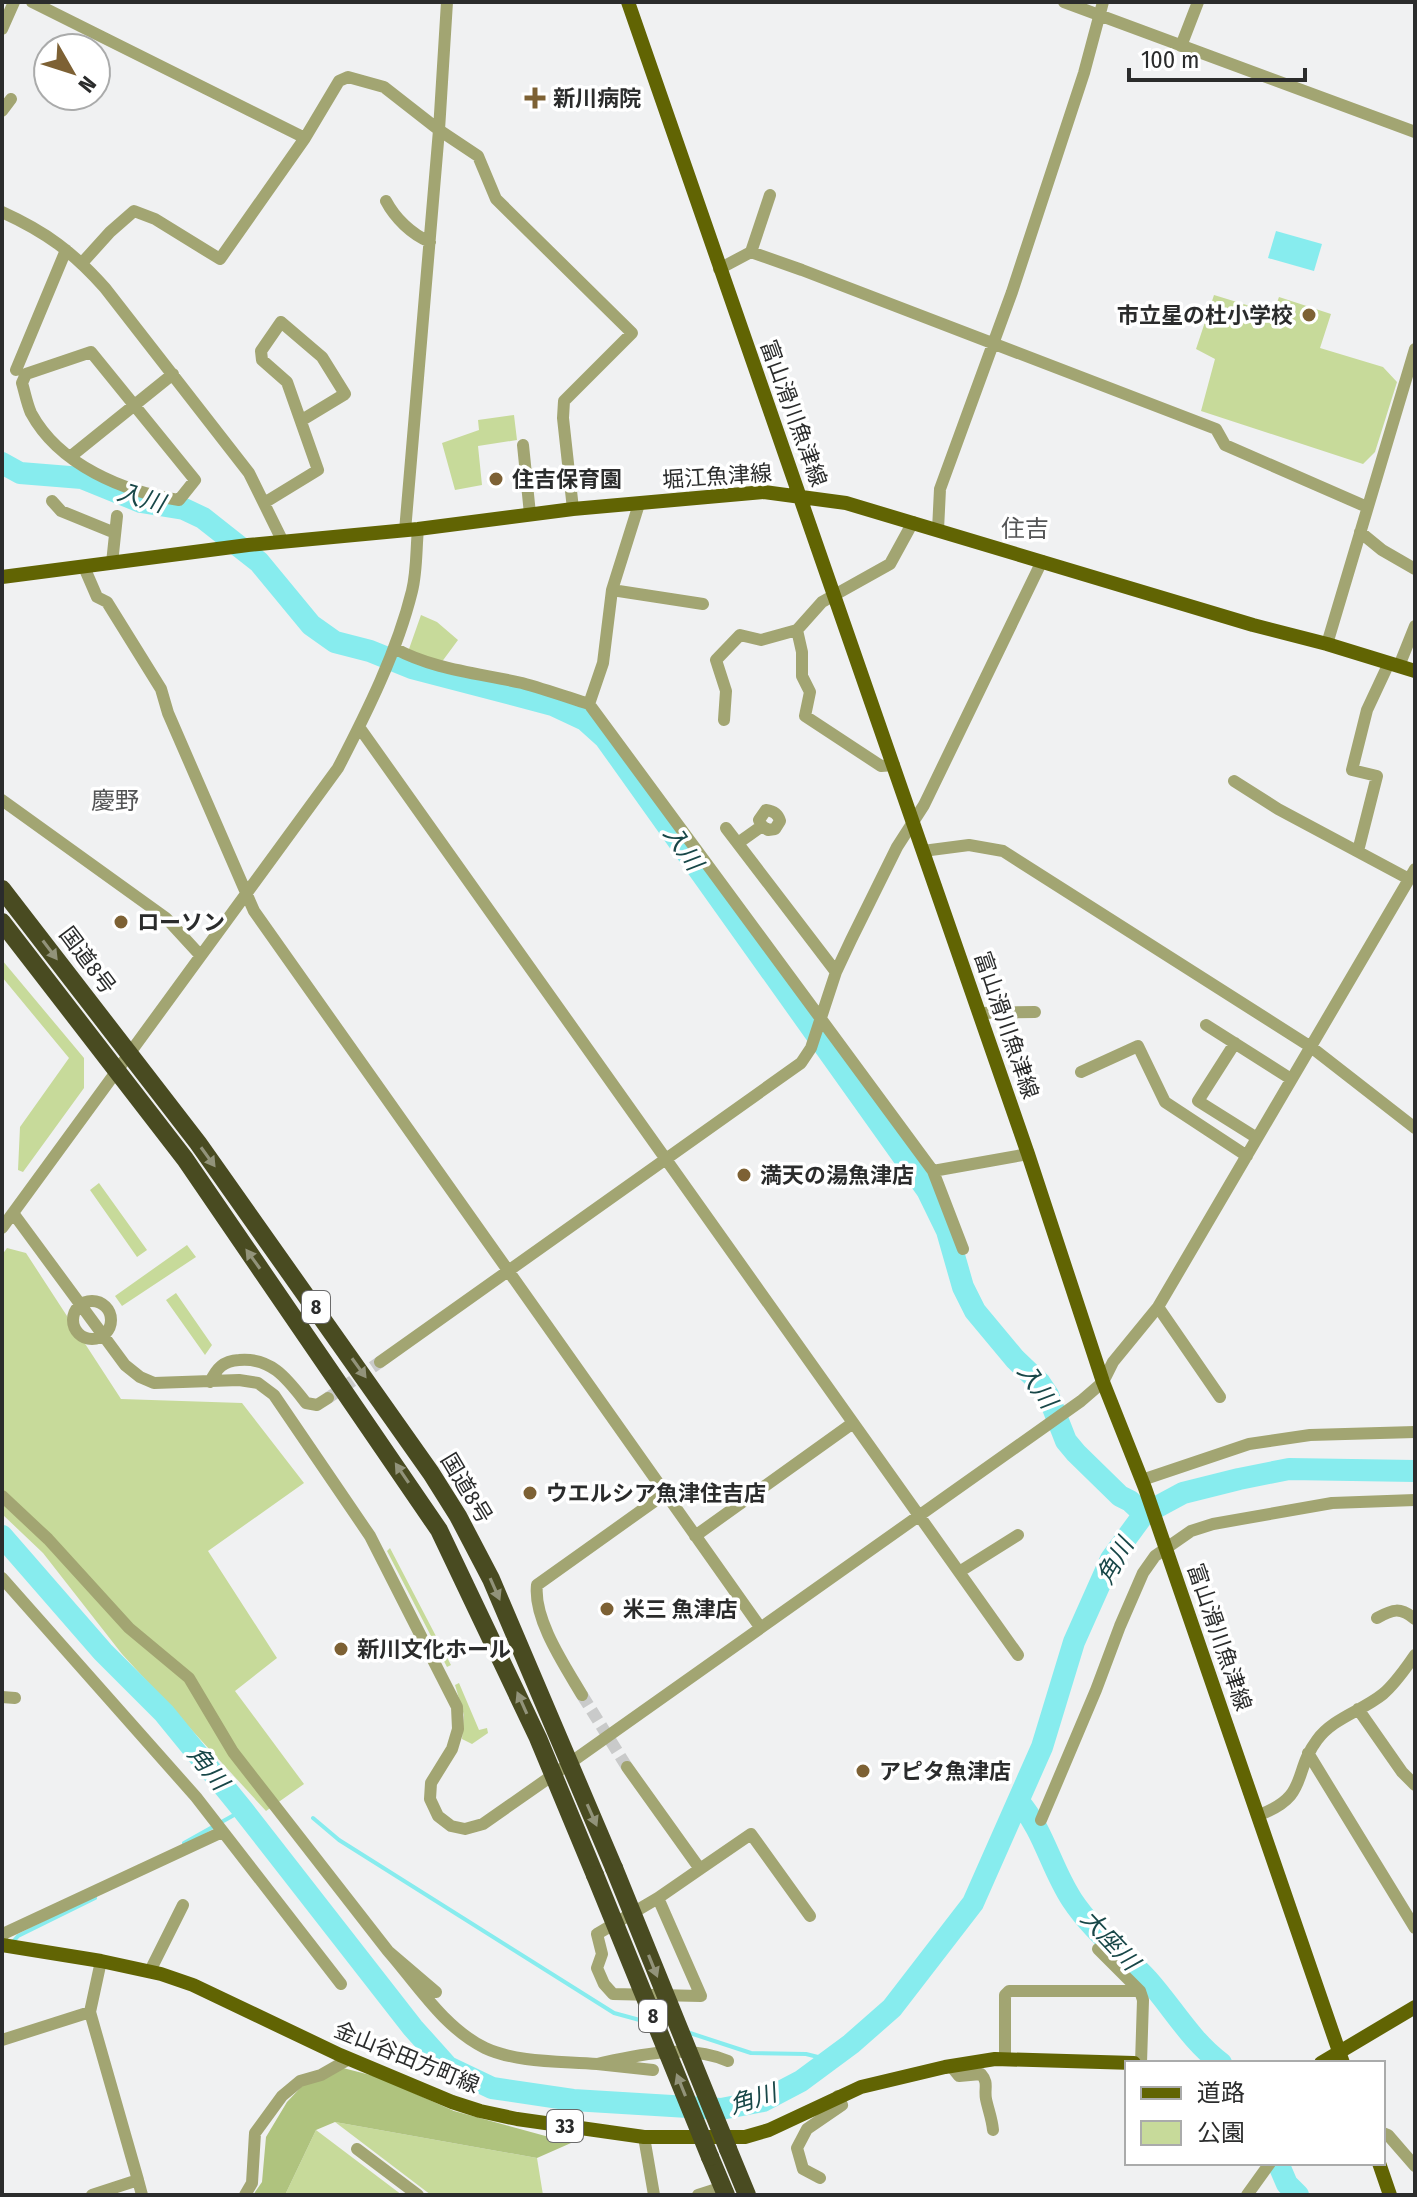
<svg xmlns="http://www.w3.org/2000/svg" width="1417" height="2197" viewBox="0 0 1417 2197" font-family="'Fira Sans Condensed','Noto Sans JP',sans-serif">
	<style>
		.green { fill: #c7da9a }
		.forest { fill: #afc37e }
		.water { fill: #87ecee }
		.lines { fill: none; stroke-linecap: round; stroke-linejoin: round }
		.stream { stroke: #87ecee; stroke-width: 4 }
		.river { stroke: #87ecee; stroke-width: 22 }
		.minor-tunnel { stroke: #c9caca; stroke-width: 12; stroke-dasharray: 12 6; stroke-linecap: butt }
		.minor { stroke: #a2a572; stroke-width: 12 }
		.major { stroke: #616403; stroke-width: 14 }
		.highway { stroke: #494b21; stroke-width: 18 }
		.highway-bridge { stroke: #494b21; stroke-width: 18 }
		.oneway { fill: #92937a }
		.poi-dot { fill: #7d6134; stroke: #fff; stroke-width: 3 }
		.labels { text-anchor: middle; stroke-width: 7; stroke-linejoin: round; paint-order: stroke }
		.shield { fill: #fff; stroke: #6b6b6b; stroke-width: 2 }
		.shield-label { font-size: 20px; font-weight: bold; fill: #2b2c2c }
		.poi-label { font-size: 22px; font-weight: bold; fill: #2b2c2c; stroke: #fff; text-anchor: start }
		.street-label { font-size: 22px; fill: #2b2c2c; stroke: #fff }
		.water-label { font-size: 24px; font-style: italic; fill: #184748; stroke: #fff }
		.neighbourhood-label { font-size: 24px; fill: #535455; stroke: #fff }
	</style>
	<rect width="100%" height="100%" fill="#f0f1f2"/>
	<path class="green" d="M1214,295L1273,313L1279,297L1331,314L1320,348L1383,367L1397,382L1375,452L1363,464L1201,411L1215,359L1196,349Z
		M514,415L517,440L478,446L482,485L455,490L442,443L479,430L478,420Z
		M421,615L437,622L458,640L441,663L411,654L409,649Z
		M2,960L84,1058V1088L23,1172L18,1170L20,1127L69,1058L2,977Z
		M99,1183L147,1250L137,1257L90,1190Z
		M187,1245L196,1257L122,1306L115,1296Z
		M7,1248L26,1253L121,1399L242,1403L304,1483L208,1551L277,1658L235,1691L304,1784L266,1811L122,1654L43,1553L2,1514V1255Z
		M176,1293L212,1345L205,1355L166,1300Z
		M390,1548L451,1665L447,1667L387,1551Z
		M459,1683L479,1730L487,1728L488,1733L472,1744L462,1739L464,1715L455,1685Z
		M335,2122L537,2158L543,2195H431Z
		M316,2130L402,2195H285Z"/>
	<path class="forest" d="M343,2068L378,2077L454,2111L571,2143L537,2158L335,2122L316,2130L285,2195H253L262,2182L266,2137L287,2102L305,2083Z"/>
	<path class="water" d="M1276,231L1322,244L1314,271L1268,258Z"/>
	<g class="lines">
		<path class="stream" d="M313,1818L339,1840L614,2013L647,2022
			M184,1843L243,1810
			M12,1943L18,1936L95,1898
			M687,2032L751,2053L806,2054L830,2060"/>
		<path class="river" d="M2,463L20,473L82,478L141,502L184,509L203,518L259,562L311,625L335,642L370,651L412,668L553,705L585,720L605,738L927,1190L947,1231L963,1287L975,1311L1015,1359L1040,1383L1048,1395L1066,1441L1076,1453L1120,1496L1130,1501L1144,1514
			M2,1536L103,1652L164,1713L243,1810L413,2028L448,2067L492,2088L573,2100L721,2109L763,2101L801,2081L851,2044L892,2008L973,1903L1042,1747L1074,1642L1111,1559L1144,1514L1183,1493L1239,1479L1289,1469L1415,1471
			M1019,1802C1044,1831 1051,1868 1072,1900C1093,1932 1122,1952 1148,1980C1173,2008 1191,2041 1221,2063
			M1278,2163L1287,2184L1298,2195"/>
		<path class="minor-tunnel" d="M328,1398L380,1362
			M582,1695L627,1767"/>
		<path class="minor" d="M32,2L305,138
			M1064,2L1415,132
			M2,29L14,2
			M1181,46L1198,2
			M2,111L11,99
			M386,201C395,218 411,234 430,242
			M2,212C46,232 73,252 105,288L249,473L283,542
			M751,252L770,195
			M82,263L110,232L134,211L155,219L220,259L305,138L339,81L348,77L384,87L439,130L478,156L496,199L632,333L564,401L563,418L573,509
			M719,269L751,252L802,270L1216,429L1225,445L1367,507
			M91,352L195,480L179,500C124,492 59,465 31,413C27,404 25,393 22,383L26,374Z
			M16,370L66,250
			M523,445L530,514
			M70,457L173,374
			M52,501L61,511L115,533
			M264,503L318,470L287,382L262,360L261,351L281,322L322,357L345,394L302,420
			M938,530L940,489L1012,292L1084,73L1103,2
			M405,531L439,130L447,2
			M1360,532L1382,550L1415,569
			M112,563L117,516
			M84,567L97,597L107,602L161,689L168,713L254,911L760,1627
			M612,590L703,604
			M1327,644L1415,349
			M394,648C434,670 478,673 522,683C544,689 567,697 589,704L933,1171L1028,1154
			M1399,666L1415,626
			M589,704L603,663L612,590L639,504
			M724,720L726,691L716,660L740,635L761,640L797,630
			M359,727L1018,1655
			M894,765L881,766L805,716L810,692L802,676V652L797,630L822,602L890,564L913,522
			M1234,781L1278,809L1409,879
			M2,800L166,918L200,955
			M726,828L836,972
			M738,843L762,826L768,830L775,829L780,821C778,814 774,811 766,810L759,820L762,826
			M923,851L969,845L1003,851L1311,1047L1415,1128
			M1358,851L1377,776L1352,770L1367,710L1389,663
			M979,1013L1035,1012
			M1206,1025L1291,1079
			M1235,1043L1198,1101L1257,1138
			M1081,1072L1138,1046L1165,1102L1247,1156
			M933,1171L963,1249
			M13,1213L125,1365L140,1377L154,1383L239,1380L258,1383L274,1395L370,1536L457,1707L458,1729L452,1749L431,1783L430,1799L438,1816L451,1826L465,1829L483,1824L553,1775L1081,1401L1103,1382L1113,1362L1158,1307L1415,869
			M2,1228L338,768C367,712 397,652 412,591C417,571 416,549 418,529
			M73 1320a19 19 0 1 1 38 0a19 19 0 1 1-38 0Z
			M1158,1307L1220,1397
			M380,1362L801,1063L811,1048L836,972L851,940L897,847L924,805L1042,561
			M210,1382C217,1368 223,1361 239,1360C272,1357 288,1380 306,1403L317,1405L328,1398
			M1142,1480L1249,1444L1310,1435L1415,1432
			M2,1496L48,1539L129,1628L189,1678L233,1752L388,1951
			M695,1536L853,1423
			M959,1572L1018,1535
			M2,1578L196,1797L341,1984
			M1377,1618C1393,1609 1400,1607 1415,1619
			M582,1695C565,1666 533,1619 537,1585L666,1493
			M2,1697L15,1698
			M1358,1709L1402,1772L1415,1785
			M1308,1753L1415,1928
			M627,1767L700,1869L751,1834L810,1916
			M1259,1815C1310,1796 1292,1773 1317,1740C1333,1718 1362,1711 1383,1694C1396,1683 1405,1669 1415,1655
			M1041,1820L1096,1690L1120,1626L1143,1573L1155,1556L1191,1531L1213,1524L1332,1503L1415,1500
			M658,1898L597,1934L602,1954L597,1968L604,1984L613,1994L701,1996L658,1898L700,1869
			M2,1937L5,1933L222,1832
			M1098,1949L1140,1991L1143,2000L1141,2063
			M101,1961L90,2012L138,2180
			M150,1971L183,1905
			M436,1992L388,1951C417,1984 444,2028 485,2048C517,2063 562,2061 597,2064
			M2,2040L90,2012
			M1005,2059V1995L1009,1991H1140
			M951,2066L959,2076L981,2074C989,2083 984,2088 986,2099C988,2109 992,2119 993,2130
			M653,2070L597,2064C639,2055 687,2043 728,2061
			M1383,2133L1388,2135L1415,2166
			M644,2137L654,2195
			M357,2149L418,2195
			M820,2178L803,2169L797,2148L807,2129L842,2105L838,2096
			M92,2195L138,2180L142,2195
			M245,2195L252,2183L255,2133L282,2096L300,2081L321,2075L349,2059
			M698,2195L723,2187
			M1247,2195L1270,2163"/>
		<path class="major" d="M628,2L1028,1154L1103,1382L1145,1488L1343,2063
			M2,577L248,545L418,529L573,509L764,492L846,503L1253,625L1327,644L1415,671
			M2,1945L101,1961L161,1974L193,1985L340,2055L452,2102L480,2111L517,2119L644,2137H745L769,2130L861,2087L945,2067L995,2059L1134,2063
			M1321,2063L1415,2007
			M1379,2163L1390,2195"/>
		<path class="highway" d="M2,889L198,1143L431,1473L458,1516L491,1579L614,1868
			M2,922L185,1159L439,1530L538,1738L595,1875
			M728,2149L747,2195
			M710,2157L726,2195"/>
		<path class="highway-bridge" d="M614,1868L728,2149
			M595,1875L710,2157"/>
	</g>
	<defs><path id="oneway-solid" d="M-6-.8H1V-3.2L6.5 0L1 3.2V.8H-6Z" transform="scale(2)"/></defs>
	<g class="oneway">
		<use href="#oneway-solid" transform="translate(50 950) rotate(53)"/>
		<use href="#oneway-solid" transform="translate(208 1157) rotate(54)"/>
		<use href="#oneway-solid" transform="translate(253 1259) rotate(-126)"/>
		<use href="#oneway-solid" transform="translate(359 1368) rotate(54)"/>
		<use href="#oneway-solid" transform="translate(402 1473) rotate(-124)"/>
		<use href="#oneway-solid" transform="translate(495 1589) rotate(66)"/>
		<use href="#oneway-solid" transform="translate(522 1703) rotate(-114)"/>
		<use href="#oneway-solid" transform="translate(592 1815) rotate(66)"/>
		<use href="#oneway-solid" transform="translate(653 1966) rotate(68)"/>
		<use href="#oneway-solid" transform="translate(681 2085) rotate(-112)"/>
	</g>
	<g class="poi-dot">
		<path d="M531 86h8v8h8v8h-8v8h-8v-8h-8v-8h8z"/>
		<circle cx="1309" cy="315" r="8"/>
		<circle cx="496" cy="479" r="8"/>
		<circle cx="121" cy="922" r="8"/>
		<circle cx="744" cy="1175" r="8"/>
		<circle cx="530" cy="1493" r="8"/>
		<circle cx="607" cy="1609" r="8"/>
		<circle cx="341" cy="1649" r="8"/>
		<circle cx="863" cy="1771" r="8"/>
	</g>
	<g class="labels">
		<g class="shield">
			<rect x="302" y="1291" width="28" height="32" rx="6"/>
			<rect x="639" y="2000" width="28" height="32" rx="6"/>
			<rect x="547" y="2110" width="36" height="32" rx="6"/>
		</g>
		<g class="shield-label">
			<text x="316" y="1314">8</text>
			<text x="653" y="2023">8</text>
			<text x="565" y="2133">33</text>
		</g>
		<g class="poi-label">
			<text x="553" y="106">新川病院</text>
			<text x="1293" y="323" text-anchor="end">市立星の杜小学校</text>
			<text x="512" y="487">住吉保育園</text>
			<text x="137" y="930">ローソン</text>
			<text x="760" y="1183">満天の湯魚津店</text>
			<text x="546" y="1501">ウエルシア魚津住吉店</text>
			<text x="623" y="1617">米三 魚津店</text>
			<text x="357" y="1657">新川文化ホール</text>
			<text x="879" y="1779">アピタ魚津店</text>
		</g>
		<g class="street-label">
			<text transform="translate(794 413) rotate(70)" y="8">富山滑川魚津線</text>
			<text transform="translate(717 476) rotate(-4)" y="8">堀江魚津線</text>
			<text transform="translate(88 960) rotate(53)" y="8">国道8号</text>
			<text transform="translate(1007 1025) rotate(71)" y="8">富山滑川魚津線</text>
			<text transform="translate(467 1488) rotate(59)" y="8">国道8号</text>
			<text transform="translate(1220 1637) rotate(71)" y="8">富山滑川魚津線</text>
			<text transform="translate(407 2057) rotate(22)" y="8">金山谷田方町線</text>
		</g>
		<g class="water-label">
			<text transform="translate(141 498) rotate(16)" y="8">入川</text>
			<text transform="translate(683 848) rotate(55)" y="8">入川</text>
			<text transform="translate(1037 1386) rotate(55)" y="8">入川</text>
			<text transform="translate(1115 1561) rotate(-60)" y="8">角川</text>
			<text transform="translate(208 1768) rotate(51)" y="8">角川</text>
			<text transform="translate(1110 1940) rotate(47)" y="8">大座川</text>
			<text transform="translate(753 2099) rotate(-17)" y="8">角川</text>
		</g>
		<g class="neighbourhood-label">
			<text x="1025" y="537">住吉</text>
			<text x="115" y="809">慶野</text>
		</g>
	</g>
	<rect width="1417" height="2197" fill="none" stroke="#2b2c2c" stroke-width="8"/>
	<rect x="1125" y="2061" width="260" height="104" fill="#ffffff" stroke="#aaabab" stroke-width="2"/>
	<rect x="1141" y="2087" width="40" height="12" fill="#616403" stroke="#aaabab" stroke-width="2"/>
	<text x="1197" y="2101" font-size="24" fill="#2b2c2c">道路</text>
	<rect x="1141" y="2121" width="40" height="24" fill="#c7da9a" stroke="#aaabab" stroke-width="2"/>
	<text x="1197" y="2141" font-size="24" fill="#2b2c2c">公園</text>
	<g transform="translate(72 72) rotate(129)"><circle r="38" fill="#ffffff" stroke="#aaabab" stroke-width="2"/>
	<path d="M0-6L14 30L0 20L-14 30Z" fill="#7d6134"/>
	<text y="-12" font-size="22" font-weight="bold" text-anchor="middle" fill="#2b2c2c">N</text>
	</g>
	<path d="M1129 68v12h176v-12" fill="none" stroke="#2b2c2c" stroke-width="4"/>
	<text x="1141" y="68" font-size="24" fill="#2b2c2c" stroke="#ffffff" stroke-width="6" paint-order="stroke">100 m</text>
</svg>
